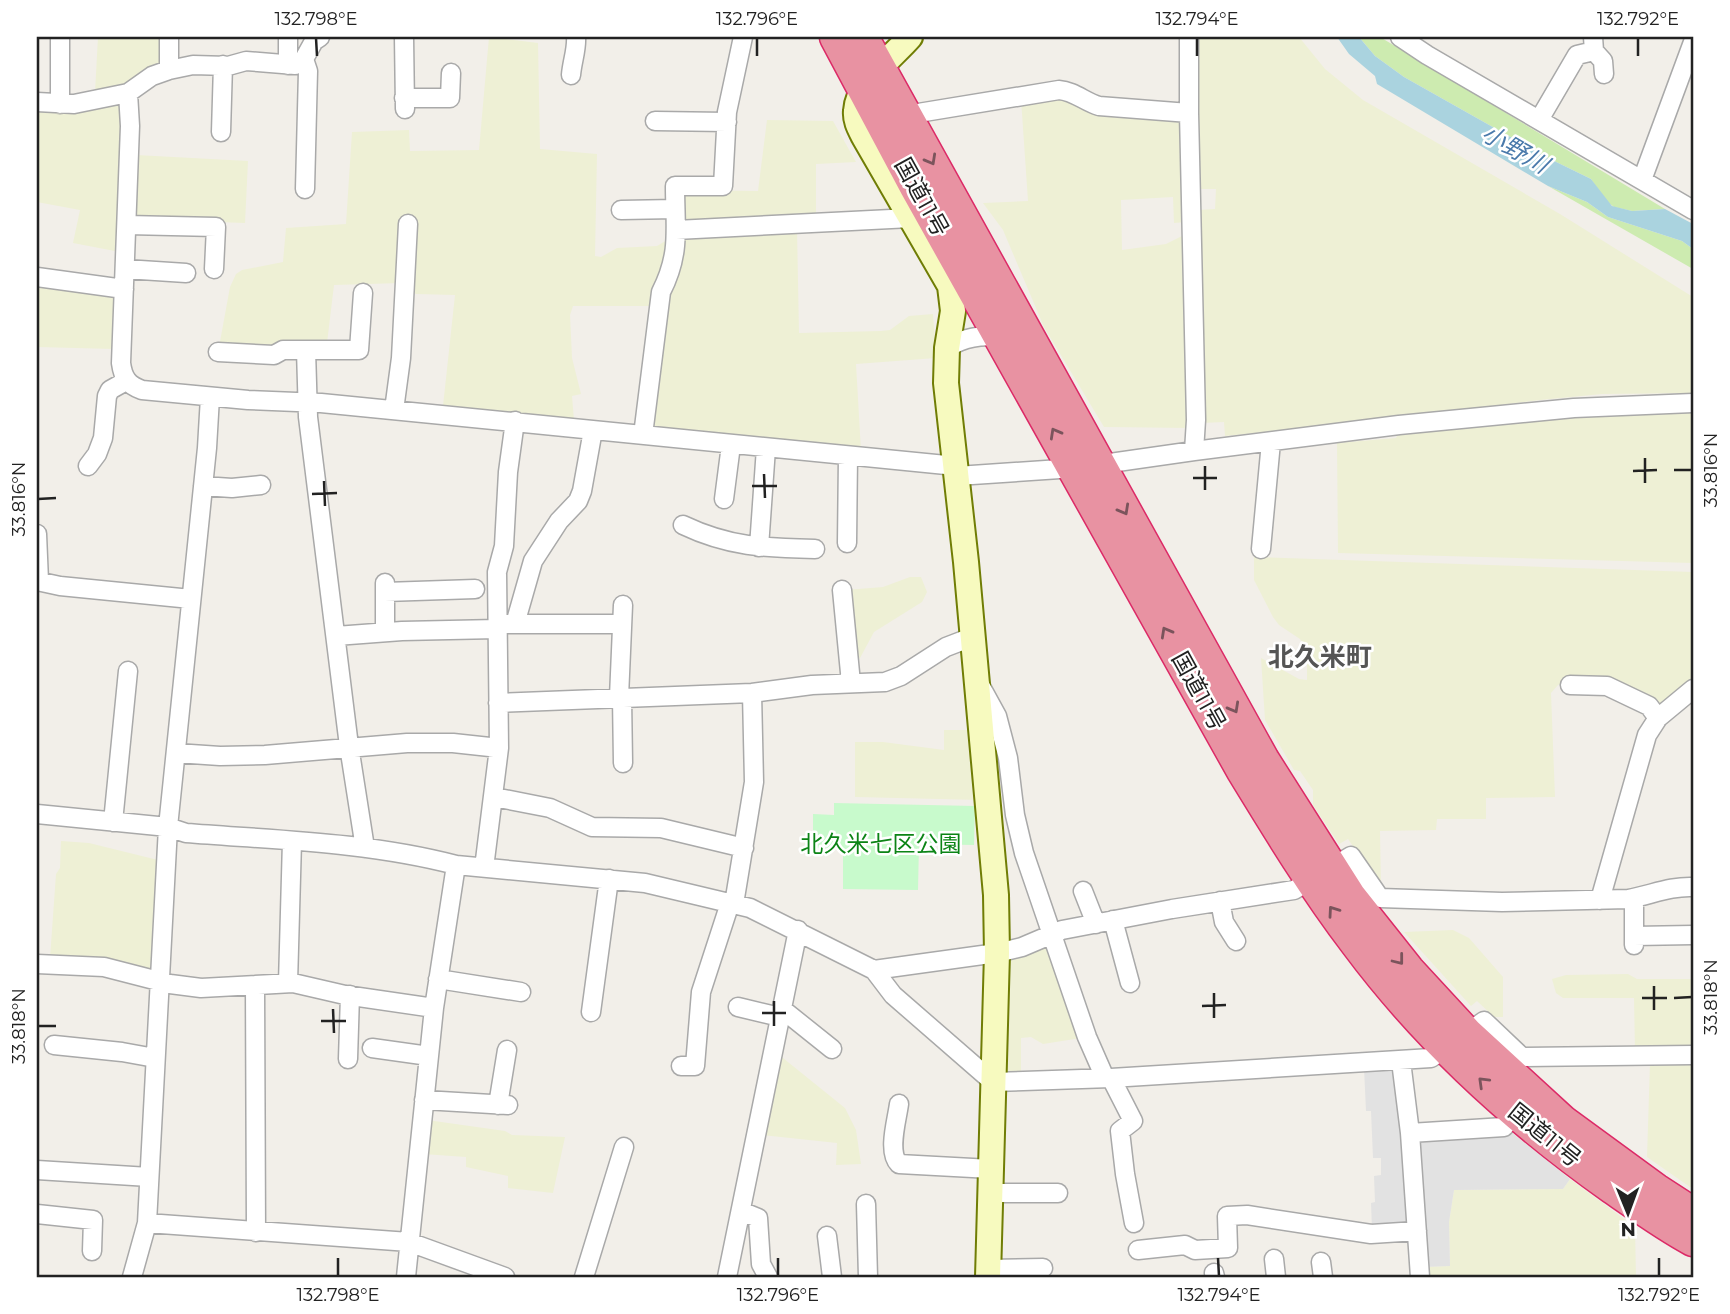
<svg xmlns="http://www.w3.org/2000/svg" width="1730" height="1314" viewBox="0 0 1730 1314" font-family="Montserrat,'Noto Sans JP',sans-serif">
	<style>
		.farmland { fill: #eef0d5 }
		.grass { fill: #cdebb0 }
		.park { fill: #c8facc }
		.parking { fill: #e2e2e2 }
		.water { fill: #aad3df }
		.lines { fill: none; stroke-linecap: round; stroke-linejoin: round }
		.street-casing { stroke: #a9a9a9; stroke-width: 21 }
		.secondary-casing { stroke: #707d05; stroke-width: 28 }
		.highway-casing { stroke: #dc2a67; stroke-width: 35 }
		.street { stroke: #fff; stroke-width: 18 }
		.secondary { stroke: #f7fabf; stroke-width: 24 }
		.highway { stroke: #e892a2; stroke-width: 32 }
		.oneway { stroke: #7b545c }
		.ticks { fill: none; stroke: #222; stroke-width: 2.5 }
		.labels { text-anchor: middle; stroke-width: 5; stroke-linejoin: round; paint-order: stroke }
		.street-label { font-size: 23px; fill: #222; stroke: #fff }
		.park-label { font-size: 23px; fill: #0c8416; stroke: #fff }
		.water-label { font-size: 24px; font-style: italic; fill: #4a7aab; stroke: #fff }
		.quarter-label { font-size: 26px; font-weight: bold; fill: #555; stroke: #fff }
		.neatline { fill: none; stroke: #222; stroke-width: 2.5 }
		.ticks-label { font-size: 18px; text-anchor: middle; fill: #222 }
	</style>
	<rect width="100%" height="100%" fill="#f2efe9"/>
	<path class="farmland" d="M98,37H165L161,65L125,86L95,92Z
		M489,37L538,43L540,149L597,154L595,256L601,257L617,248L657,246L672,237L654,306H573L570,315L572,358L581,394L572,396L574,420L443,406L455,295L416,294L410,291L413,218L406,216L401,283L334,285L327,343L272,350L219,347L230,287L236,274L242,270L283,262L286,228L346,224L352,132L409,130L410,151L479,150Z
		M1195,37H1299L1325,69L1363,100L1560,214L1693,297V393L1602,394L1540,400L1384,420L1225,436L1224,422L1202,423L1198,210L1215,209L1216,189H1198Z
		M1058,95L1185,119L1186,222L1174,223L1173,197L1121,200L1122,250L1166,244L1186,234L1191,428L1104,427L1044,327L1003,230L983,203L1028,201L1021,99Z
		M116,102L122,106L120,252L73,243L80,210L37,202V108Z
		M767,120L833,121L856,162L816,164V218L680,224V190L758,191Z
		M136,155L248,161L245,223L134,219Z
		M797,229L799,333L881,331L890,330L909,316L933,314L936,358L856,364L861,451L647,432L679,234Z
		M37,282L115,294L114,349L37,347Z
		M1693,411V563L1338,553L1337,443L1396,438L1400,429L1465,422Z
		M1254,557L1693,572V677L1662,705L1647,699L1567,681L1558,685L1551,693L1555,797L1486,798V819H1437L1436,830L1380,831L1381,887L1348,839L1339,844L1313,805V790L1300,771L1294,770L1265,720L1261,658L1299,679L1307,680V650L1300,639L1279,625L1273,617L1254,580Z
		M910,577H921L927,592L922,602L874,632L860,658L853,661L846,590L883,587Z
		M944,730H975L981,800L855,797V742H883L944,750Z
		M61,841L89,843L162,861L152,971L50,958L56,874L60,868Z
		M1453,930L1469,938L1503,977V1017H1494L1477,1001L1471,1006L1404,932Z
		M1047,946L1081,1038L1043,1044L1031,1037L1021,1038V1076L1008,1075L1005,1072L1004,955Z
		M1628,974L1637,979H1693V1050L1635,1051L1634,998H1563L1556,993L1552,979L1566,975Z
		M778,1054L845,1108L856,1130L861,1164L836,1165L837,1143L762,1135Z
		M1693,1062V1187H1690L1647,1157L1650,1063Z
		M427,1120L505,1131L512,1135L565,1137L553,1193L508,1188V1176L466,1167V1157L423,1154Z
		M1570,1179L1635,1227L1636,1277H1424L1423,1267L1450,1266L1449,1222L1454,1190L1563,1189Z"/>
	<path class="grass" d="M1359,37H1380L1665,209L1632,211L1614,207L1605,200L1591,179L1546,157L1404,77L1375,56Z
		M1548,186L1587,202L1608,217L1682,241L1693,249V269Z"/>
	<path class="park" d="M834,803L975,806L974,845L919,844L918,890L843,889V848H813V814L834,815Z"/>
	<path class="parking" d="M1399,1067L1413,1227L1372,1229L1371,1203L1375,1202L1374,1176L1381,1175V1158H1373L1371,1111H1366L1364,1068Z
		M1511,1132L1570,1179L1563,1189L1454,1190L1449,1222L1450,1266L1423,1267L1415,1137Z"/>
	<path class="water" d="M1337,37H1359L1375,56L1404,77L1546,157L1591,179L1612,206L1632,211L1665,209L1693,224V249L1682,241L1608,217L1587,202L1548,186L1377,84L1375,76L1349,54Z"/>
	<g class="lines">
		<g class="street-casing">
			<path id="street" d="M60,37V104
				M404,37L405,109
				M1400,37L1427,55L1693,210
				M1594,51L1603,61L1604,74
				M304,59L308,71L305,189
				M288,65V37
				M169,70V37
				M571,75C572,62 577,49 576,37
				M128,93L130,126L121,363C123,378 128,385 142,390L248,400L321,403L956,466
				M404,98H450L451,73
				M37,102L74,104L128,93L152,76L169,70L193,65L228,66L246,61L295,65L304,59L314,41L320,37
				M906,115L1059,90C1074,91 1085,102 1099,106L1189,113
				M1539,120L1577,55L1594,51L1593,37
				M655,121L727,122
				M221,132L223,65
				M1642,180L1693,42
				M621,210L675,209
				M127,225L216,227L214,269
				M676,230L911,218
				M125,269L186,273
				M37,277L124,289
				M947,348C965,337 980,335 1001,337
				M306,350L308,417L349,746L365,848
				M218,352L274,355L283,350H359L363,293
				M394,410L401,358L408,224
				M643,435L661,292C681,253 675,228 675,186H723L727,112L743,37
				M1194,451L1399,425L1574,408L1693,403
				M88,466L97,454L103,438L107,396L110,390L126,381
				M957,476L1075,468L1194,451L1196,420L1189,113V37
				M203,486L232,488L261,485
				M724,499L731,445
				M683,525C729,547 765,548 815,549
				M37,534L39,581
				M847,543L848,456
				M759,547L766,448
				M1261,549L1271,442
				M37,581L60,586L191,599
				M385,583V632
				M842,590L851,683
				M385,592L475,589
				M507,624H622
				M515,624L533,561L559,521L578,501L582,491L593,430
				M336,636L402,631L497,629
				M980,685L997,716L1008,758L1015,815L1024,853L1087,1037L1105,1078
				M1570,685L1607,686L1649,706L1658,718
				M619,697L623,605
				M622,697L623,763
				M498,703L752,693L812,685L885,682L901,676L946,647L972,637
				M176,753L220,756L265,755L407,743H453L499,748
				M494,797L550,808L592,827L661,828L744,848
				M37,814L168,827L186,833C276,840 368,842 456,865L645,883L750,908L874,970L893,995L993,1082L1111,1078L1431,1058L1484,1021L1522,1057L1693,1055
				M113,822L128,671
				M484,868L499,748L497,572L504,546L508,472L515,421
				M1083,891L1096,924
				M1634,898V945
				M1600,900L1647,735L1658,718L1693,689
				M1220,901L1224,922L1236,941
				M734,904L754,782L752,693
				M1113,920L1130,983
				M1634,936L1693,935
				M37,964L104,967L170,984L201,988L293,983L345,995L434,1008
				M874,970L997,953L1022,947L1062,930L1172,909L1294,890L1351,856L1380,898L1502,902L1628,899C1651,895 1670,886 1693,887
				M438,979L521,992
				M288,983L292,841
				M255,985L256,1232
				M738,1007L780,1017
				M782,1009L832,1049
				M591,1012L609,879
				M54,1045L122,1052L155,1058
				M372,1048L429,1056
				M348,1059L350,995
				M1401,1061L1410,1133L1420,1277
				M681,1066H695L701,992L730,903
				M1111,1078L1133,1121L1120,1131L1125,1174L1134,1223
				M424,1100L508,1105
				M899,1104C897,1120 887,1152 899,1164L991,1169
				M498,1105L507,1050
				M1410,1133L1504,1127L1516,1112
				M37,1170L149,1177
				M991,1193H1058
				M866,1204L868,1277
				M741,1211L758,1218L761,1264L768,1277
				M37,1214L93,1220L92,1251
				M147,1223L409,1242L505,1277
				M827,1236L832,1277
				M1138,1250L1185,1245L1195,1250L1228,1248L1227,1216L1247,1215L1371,1234L1417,1231
				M1274,1259L1276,1277
				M1321,1262L1323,1277
				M988,1269L1043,1268
				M1214,1273L1215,1277
				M132,1277L147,1223L168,827L207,448L210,397
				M406,1277L434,1008L456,865
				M584,1277L624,1147
				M727,1277L798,930"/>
		</g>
		<g class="secondary-casing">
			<path id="secondary" d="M910,37C892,58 858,81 856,111C855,121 860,129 864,137L950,286L953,311L947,348L946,383L966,562L996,895L997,953L988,1277"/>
		</g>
		<g class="highway-casing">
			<path id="highway" d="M836,37L916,187L1243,771C1279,830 1315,889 1357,944C1427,1038 1517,1120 1613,1188C1639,1206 1665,1225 1693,1240
				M862,37L1263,760L1350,897L1408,970L1467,1034L1563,1122L1656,1190L1693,1214"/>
		</g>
		<use href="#street" class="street"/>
		<use href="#secondary" class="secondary"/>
		<use href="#highway" class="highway"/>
	</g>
	<defs><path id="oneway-chevron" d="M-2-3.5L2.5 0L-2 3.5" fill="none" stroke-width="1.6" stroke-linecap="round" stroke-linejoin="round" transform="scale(1.75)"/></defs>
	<g class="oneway">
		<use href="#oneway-chevron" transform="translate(931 160) rotate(61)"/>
		<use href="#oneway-chevron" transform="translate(1055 433) rotate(-119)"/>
		<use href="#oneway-chevron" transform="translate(1124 510) rotate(61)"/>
		<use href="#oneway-chevron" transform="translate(1166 632) rotate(-119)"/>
		<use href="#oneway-chevron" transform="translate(1234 708) rotate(61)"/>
		<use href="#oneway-chevron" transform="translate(1333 911) rotate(-125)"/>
		<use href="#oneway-chevron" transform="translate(1399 960) rotate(52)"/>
		<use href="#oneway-chevron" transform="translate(1483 1082) rotate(-136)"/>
	</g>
	<path class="ticks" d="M316,38L317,56M757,38V56M1197,38V56M1638,38V56M1645,458V483M1205,466V490M1674,470H1692M1633,471L1657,470M764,474L765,498M1193,478H1217M324,481L325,506M752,486H777M312,494L337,493M38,499L56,498M1654,986V1010M1214,993V1018M1642,998H1667M1674,998L1692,997M774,1001V1026M1202,1006L1226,1005M333,1009L334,1033M762,1013H786M321,1021H346M38,1026H56M338,1258V1276M778,1258V1276M1218,1258L1219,1276M1659,1258V1276"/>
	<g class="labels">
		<g class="street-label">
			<text transform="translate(922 197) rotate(61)" y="8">国道11号</text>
			<text transform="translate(1199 691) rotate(61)" y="8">国道11号</text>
			<text transform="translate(1545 1135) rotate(39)" y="8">国道11号</text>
		</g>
		<g class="park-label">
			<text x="881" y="852">北久米七区公園</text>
		</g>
		<g class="water-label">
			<text transform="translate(1515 149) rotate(30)" y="8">小野川</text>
		</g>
		<g class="quarter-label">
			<text x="1320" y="666">北久米町</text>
		</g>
	</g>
	<rect width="1730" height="1314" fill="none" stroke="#ffffff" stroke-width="77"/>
	<g transform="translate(1628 1213) rotate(179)" stroke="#ffffff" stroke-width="5" paint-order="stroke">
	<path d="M0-5L12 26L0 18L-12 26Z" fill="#222222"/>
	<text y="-10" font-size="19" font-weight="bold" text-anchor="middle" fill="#222222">N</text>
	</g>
	<rect x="38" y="38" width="1654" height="1238" class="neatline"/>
	<g class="ticks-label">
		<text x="316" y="25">132.798°E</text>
		<text x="757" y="25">132.796°E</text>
		<text x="1197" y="25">132.794°E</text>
		<text x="1638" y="25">132.792°E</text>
		<text transform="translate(1711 470) rotate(-90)" y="6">33.816°N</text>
		<text transform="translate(19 499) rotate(-90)" y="6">33.816°N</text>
		<text transform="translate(1711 997) rotate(-90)" y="6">33.818°N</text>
		<text transform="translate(19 1026) rotate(-90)" y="6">33.818°N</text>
		<text x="338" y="1301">132.798°E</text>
		<text x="778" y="1301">132.796°E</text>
		<text x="1219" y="1301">132.794°E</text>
		<text x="1659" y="1301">132.792°E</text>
	</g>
</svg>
